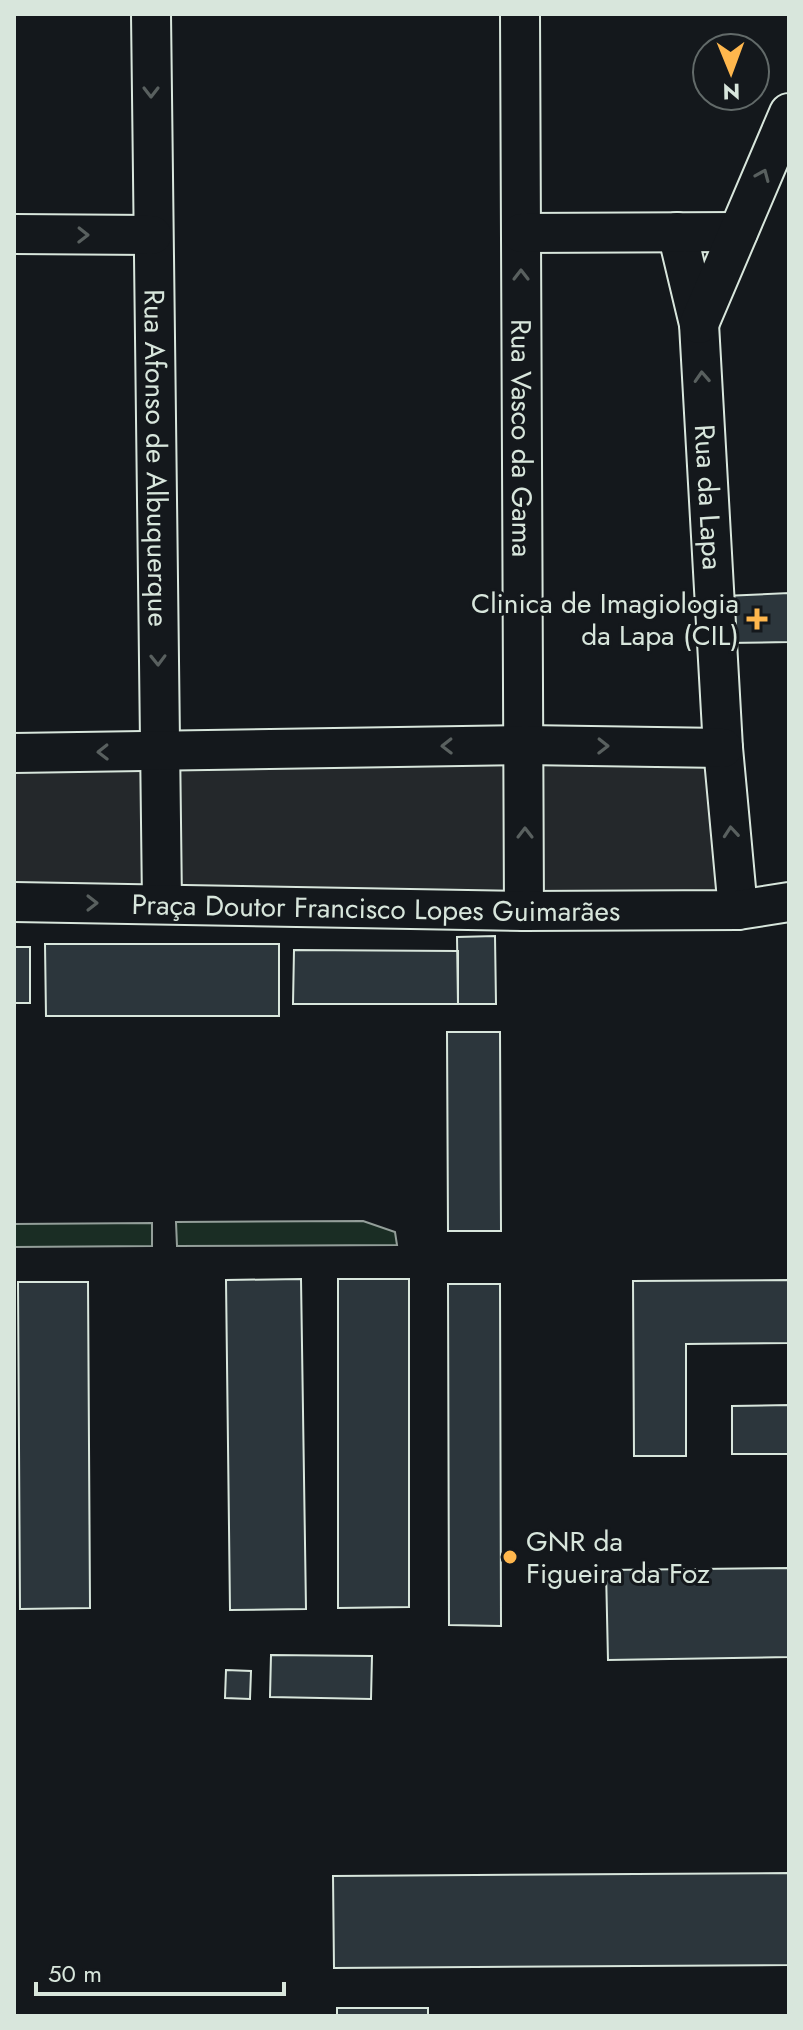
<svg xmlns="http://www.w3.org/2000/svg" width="803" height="2030" viewBox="0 0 803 2030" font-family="Jost,sans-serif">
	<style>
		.green { fill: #1a2d24; stroke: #939e99; stroke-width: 2 }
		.parking { fill: #24282b; stroke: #939e99; stroke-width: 2 }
		.building { fill: #2c363c; stroke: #d8e6dc; stroke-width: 2 }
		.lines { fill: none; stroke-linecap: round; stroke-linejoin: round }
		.minor-casing { stroke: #d8e6dc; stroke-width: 42 }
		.minor { stroke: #14181c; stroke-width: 38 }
		.oneway { stroke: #59605f }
		.poi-dot { fill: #ffb74d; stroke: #14181c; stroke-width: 3 }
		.labels { text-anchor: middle; stroke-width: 6; stroke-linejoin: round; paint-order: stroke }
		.street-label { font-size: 28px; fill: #d8e6dc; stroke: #14181c }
		.poi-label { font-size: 28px; fill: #d8e6dc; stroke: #14181c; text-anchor: end }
	</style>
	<rect width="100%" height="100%" fill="#14181c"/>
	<path class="green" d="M363,1221L395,1232L397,1245L177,1246L176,1222Z
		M152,1223V1246L14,1247V1224Z"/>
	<path class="parking" d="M723,748L738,910L14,902V753Z"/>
	<path class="building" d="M789,593V642L727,643L724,596Z
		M495,936L496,1004H458L457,937Z
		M45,944H279V1016H46Z
		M14,947H30V1003H14Z
		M294,950L458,951V1004H293Z
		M447,1032H500L501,1231H448Z
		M301,1279L306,1609L230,1610L226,1280Z
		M338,1279H409V1607L338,1608Z
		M789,1280V1343L686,1344V1456H634L633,1281Z
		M18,1282H88L90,1608L20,1609Z
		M448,1284H500L501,1626L449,1625Z
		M789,1405V1454H732V1406Z
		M789,1568V1657L608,1660L606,1570Z
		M271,1655L372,1656L371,1699L270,1697Z
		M226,1670L251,1671L250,1699L225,1698Z
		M789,1873V1965L334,1968L333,1876Z
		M337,2008H428V2016H337Z"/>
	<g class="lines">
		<g class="minor-casing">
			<g id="minor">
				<path id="s1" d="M151,14L162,903"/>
				<path id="s2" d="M520,14L524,911"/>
				<path id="s3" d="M677,232L699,324L723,748L738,910"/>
				<path d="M521,233L738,232"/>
				<path d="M14,234L152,235"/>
				<path d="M699,324L789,113"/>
				<path d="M14,753L525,745L723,748"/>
				<path id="s4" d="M14,902L524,911L738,910L789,902"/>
			</g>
		</g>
		<use href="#minor" class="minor"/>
	</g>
	<defs><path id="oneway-chevron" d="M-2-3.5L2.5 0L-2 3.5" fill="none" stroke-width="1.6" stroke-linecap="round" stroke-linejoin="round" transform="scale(2)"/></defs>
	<g class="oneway">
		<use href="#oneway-chevron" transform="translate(151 92) rotate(90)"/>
		<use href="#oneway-chevron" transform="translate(763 175) rotate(-67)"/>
		<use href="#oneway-chevron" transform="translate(83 235) rotate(1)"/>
		<use href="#oneway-chevron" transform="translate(521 275) rotate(-90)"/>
		<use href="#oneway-chevron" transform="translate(702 377) rotate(-93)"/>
		<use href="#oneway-chevron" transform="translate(158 660) rotate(89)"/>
		<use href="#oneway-chevron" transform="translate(447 746) rotate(179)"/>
		<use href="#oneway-chevron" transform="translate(603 746) rotate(1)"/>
		<use href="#oneway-chevron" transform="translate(103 752) rotate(179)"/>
		<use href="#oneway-chevron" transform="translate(731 832) rotate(-95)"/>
		<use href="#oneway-chevron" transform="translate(525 833) rotate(-90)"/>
		<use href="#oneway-chevron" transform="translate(92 903)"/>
	</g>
	<g class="poi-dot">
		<path d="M753 607h8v8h8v8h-8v8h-8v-8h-8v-8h8z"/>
		<circle cx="510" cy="1557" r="8"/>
	</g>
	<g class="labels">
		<g class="street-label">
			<text dy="10" stroke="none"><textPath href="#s2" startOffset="424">Rua Vasco da Gama</textPath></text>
			<text dy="10" stroke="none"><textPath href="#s1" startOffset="444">Rua Afonso de Albuquerque</textPath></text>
			<text dy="10" stroke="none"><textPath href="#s3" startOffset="268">Rua da Lapa</textPath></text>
			<text dy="10" stroke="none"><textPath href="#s4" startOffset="362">Praça Doutor Francisco Lopes Guimarães</textPath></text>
		</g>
		<g class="poi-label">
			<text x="739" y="613">Clinica de Imagiologia<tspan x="739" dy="32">da Lapa (CIL)</tspan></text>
			<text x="526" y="1551" text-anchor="start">GNR da<tspan x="526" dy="32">Figueira da Foz</tspan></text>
		</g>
	</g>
	<rect width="803" height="2030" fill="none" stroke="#d8e6dc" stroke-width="32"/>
	<g transform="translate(731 72) rotate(179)"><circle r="38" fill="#14181c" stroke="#626a69" stroke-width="2"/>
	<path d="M0-6L14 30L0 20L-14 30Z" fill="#ffb74d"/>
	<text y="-12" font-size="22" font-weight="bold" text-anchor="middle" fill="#d8e6dc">N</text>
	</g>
	<path d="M36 1982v12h248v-12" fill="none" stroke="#d8e6dc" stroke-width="4"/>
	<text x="48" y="1982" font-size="24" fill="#d8e6dc" stroke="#14181c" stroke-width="6" paint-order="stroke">50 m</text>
</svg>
